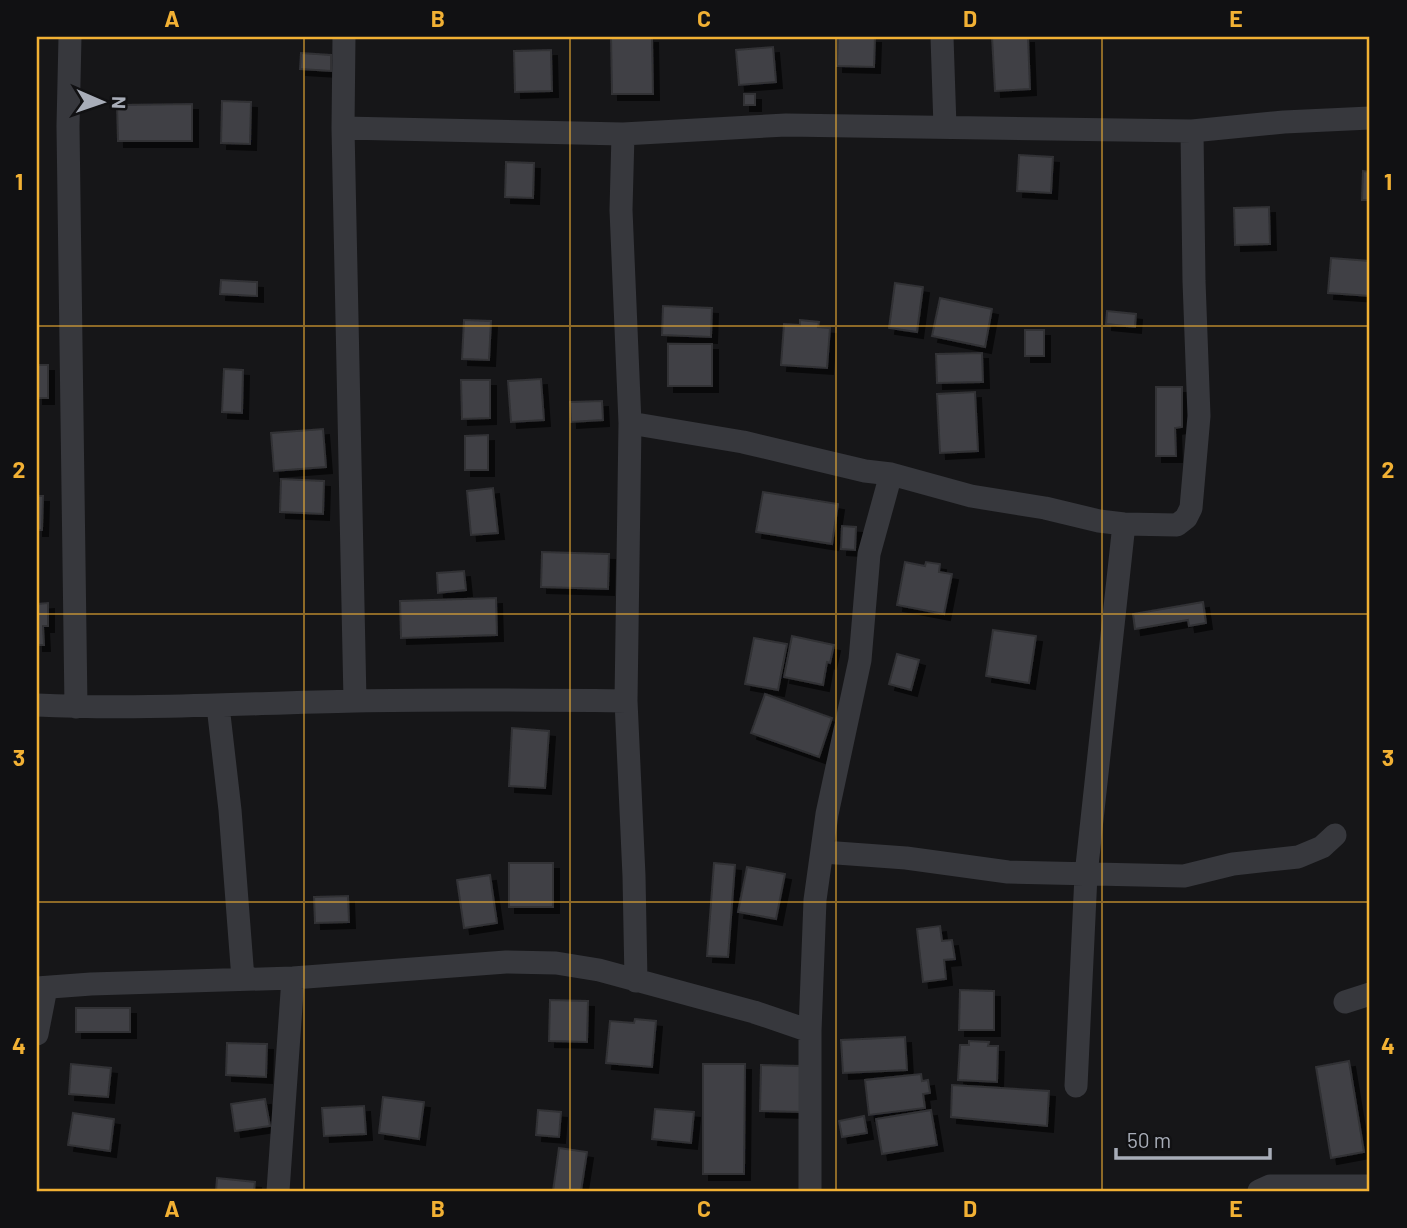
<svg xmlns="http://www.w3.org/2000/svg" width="1407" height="1228" viewBox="0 0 1407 1228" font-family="Barlow,sans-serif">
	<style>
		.building { fill: #404145; stroke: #303034; stroke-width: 2; filter: url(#shadow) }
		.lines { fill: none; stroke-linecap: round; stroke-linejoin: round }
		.minor { stroke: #37383d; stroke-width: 23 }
		.grid { fill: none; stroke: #f2b134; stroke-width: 2; stroke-opacity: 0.55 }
		.neatline { fill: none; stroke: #f2b134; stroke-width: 2.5 }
		.grid-label { font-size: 23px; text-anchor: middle; font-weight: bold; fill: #f2b134 }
	</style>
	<defs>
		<filter id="shadow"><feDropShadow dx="6" dy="6" stdDeviation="0" flood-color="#0009"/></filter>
	</defs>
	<rect width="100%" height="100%" fill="#161618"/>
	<path class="building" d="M611,37H652L653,94H612Z
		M838,37H875L874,67L837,66Z
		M992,37H1028L1030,89L995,91Z
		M773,47L776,82L739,85L736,50Z
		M551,50L552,91L515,92L514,51Z
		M301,53L331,55V71L300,69Z
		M744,94H755V105H744Z
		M222,101L251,102L250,144L221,143Z
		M192,104V141H118L117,105Z
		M1019,155L1053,157L1051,193L1017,191Z
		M506,162L534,163L533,198L505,197Z
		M1363,171L1370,172V200H1362Z
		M1269,207L1270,244L1235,245L1234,208Z
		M1331,258L1370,261V296L1328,293Z
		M221,280L257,282V296L220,294Z
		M895,283L923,287L917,332L889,328Z
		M940,298L992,309L985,347L932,336Z
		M663,306L712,308L711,337L662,335Z
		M1107,311L1136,314L1135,327L1106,324Z
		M464,320L491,321L489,360L462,359Z
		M800,320L819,322L818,327L830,328L827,368L781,365L784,324L800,325Z
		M1025,330H1044V356H1025Z
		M668,344H712V386H668Z
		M982,353L983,382L937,383L936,354Z
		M37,365H48V398H37Z
		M224,369L243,370L242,413L222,412Z
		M541,379L544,420L511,422L508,381Z
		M461,380H490V418L462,419Z
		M1156,387H1182V427L1175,428L1176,456H1156Z
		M975,392L978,451L940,453L937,394Z
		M602,401L603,420L571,422L570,402Z
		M323,429L326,467L274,471L271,433Z
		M488,435V470H465V436Z
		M281,479L324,481L323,514L280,512Z
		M493,488L498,533L471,535L467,491Z
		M763,492L838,504L832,544L756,532Z
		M37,496H43L42,530H37Z
		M842,526L856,527L855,550L841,549Z
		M542,552L609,554L608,589L541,587Z
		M905,562L925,566L926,562L940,564L939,572L952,574L944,614L897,605Z
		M464,571L466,590L438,593L437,573Z
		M496,598L497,635L401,638L400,601Z
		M1203,602L1206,623L1189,626L1188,620L1135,629L1133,614Z
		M48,603V626H43L44,645H37V604Z
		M993,630L1036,636L1029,683L986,676Z
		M792,636L834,645L830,663L827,662L823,685L784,677Z
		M754,638L787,644L778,690L745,684Z
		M897,654L919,660L911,690L889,684Z
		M765,694L832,718L819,757L751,733Z
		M512,728L549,731L545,788L509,786Z
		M509,863H553V907H509Z
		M714,863L735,865L728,957L707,956Z
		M747,867L785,874L776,919L738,912Z
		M490,875L497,923L464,928L457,880Z
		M348,896L349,922L315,923L314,897Z
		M940,926L942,941L952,940L955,959L944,960L946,979L923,982L917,929Z
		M960,990L994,991V1030H959Z
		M550,1000L588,1001L587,1042L549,1041Z
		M76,1008H130V1032H76Z
		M635,1019L656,1021L652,1067L606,1063L610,1021L634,1023Z
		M905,1037L907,1070L843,1073L841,1040Z
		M969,1041L989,1042L988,1046H998L997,1082L958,1080L960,1045H969Z
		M227,1043L267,1044L266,1077L226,1075Z
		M1349,1061L1364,1152L1331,1158L1316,1067Z
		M71,1064L111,1068L108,1097L69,1094Z
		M703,1064H745L744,1174H703Z
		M761,1065L802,1066L801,1112L760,1111Z
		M921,1074L922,1081L928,1080L930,1093L923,1094L925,1108L869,1115L865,1080Z
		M952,1085L1049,1091L1047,1126L951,1117Z
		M383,1097L424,1102L419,1139L379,1133Z
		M265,1099L270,1126L235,1131L231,1104Z
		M364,1106L366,1134L324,1136L322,1108Z
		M655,1109L694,1112L691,1143L652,1139Z
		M538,1110L561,1112L559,1137L536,1135Z
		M931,1110L937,1145L882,1154L876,1119Z
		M73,1113L114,1119L110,1151L68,1145Z
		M864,1116L867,1133L842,1137L839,1121Z
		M559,1148L587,1152L581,1191H553Z
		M217,1178L255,1182L254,1191H216Z"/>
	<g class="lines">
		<path class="minor" d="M70,37L68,126L76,707
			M344,37L343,128L355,701
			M942,37L945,127
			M343,128L623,134L786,125L1192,131L1284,122L1370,118
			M623,134L621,210L630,423L626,701L634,876L636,981
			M630,423L743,442L865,471L891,474L971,496L1045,508L1099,521L1124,524L1177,525L1186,518L1191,508L1199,416L1194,281L1192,131
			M37,705C143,710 249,703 355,701C445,699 536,700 626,701
			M218,706L230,810L243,979
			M823,852L906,858L1008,872L1184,876L1233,864L1298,857L1322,847L1335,835
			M37,988L91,984L293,978L506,962L556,963L599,970L754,1012L810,1031
			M1345,1002L1370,994
			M37,1034L46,988
			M1076,1086L1086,875L1124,524
			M278,1191L293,978
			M810,1191V1031L815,900L827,814L860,660L869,554L891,474
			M1259,1191L1270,1186H1370"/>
	</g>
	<path class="grid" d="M304,37V1191M570,37V1191M836,37V1191M1102,37V1191M37,326H1370M37,614H1370M37,902H1370"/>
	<rect width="1407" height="1228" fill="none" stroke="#111113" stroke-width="77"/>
	<g transform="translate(102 102) rotate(92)" stroke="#111113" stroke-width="5" paint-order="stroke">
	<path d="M0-5L12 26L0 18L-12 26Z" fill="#a8adb8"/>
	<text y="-10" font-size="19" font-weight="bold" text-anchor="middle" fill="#a8adb8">N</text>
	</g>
	<path d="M1116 1148v10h154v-10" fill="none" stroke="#a8adb8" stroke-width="3.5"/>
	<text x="1127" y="1148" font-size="21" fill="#a8adb8" stroke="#111113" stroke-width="5" paint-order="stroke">50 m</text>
	<rect x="38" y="38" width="1330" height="1152" class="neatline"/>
	<g class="grid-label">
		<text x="172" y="27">A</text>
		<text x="438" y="27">B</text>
		<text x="704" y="27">C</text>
		<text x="970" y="27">D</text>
		<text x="1236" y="27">E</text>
		<text x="19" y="190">1</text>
		<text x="1388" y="190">1</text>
		<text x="19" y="478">2</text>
		<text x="1388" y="478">2</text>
		<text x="19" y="766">3</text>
		<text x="1388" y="766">3</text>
		<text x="19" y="1054">4</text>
		<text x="1388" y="1054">4</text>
		<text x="172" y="1217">A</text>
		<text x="438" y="1217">B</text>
		<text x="704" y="1217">C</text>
		<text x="970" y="1217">D</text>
		<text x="1236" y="1217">E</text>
	</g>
</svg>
